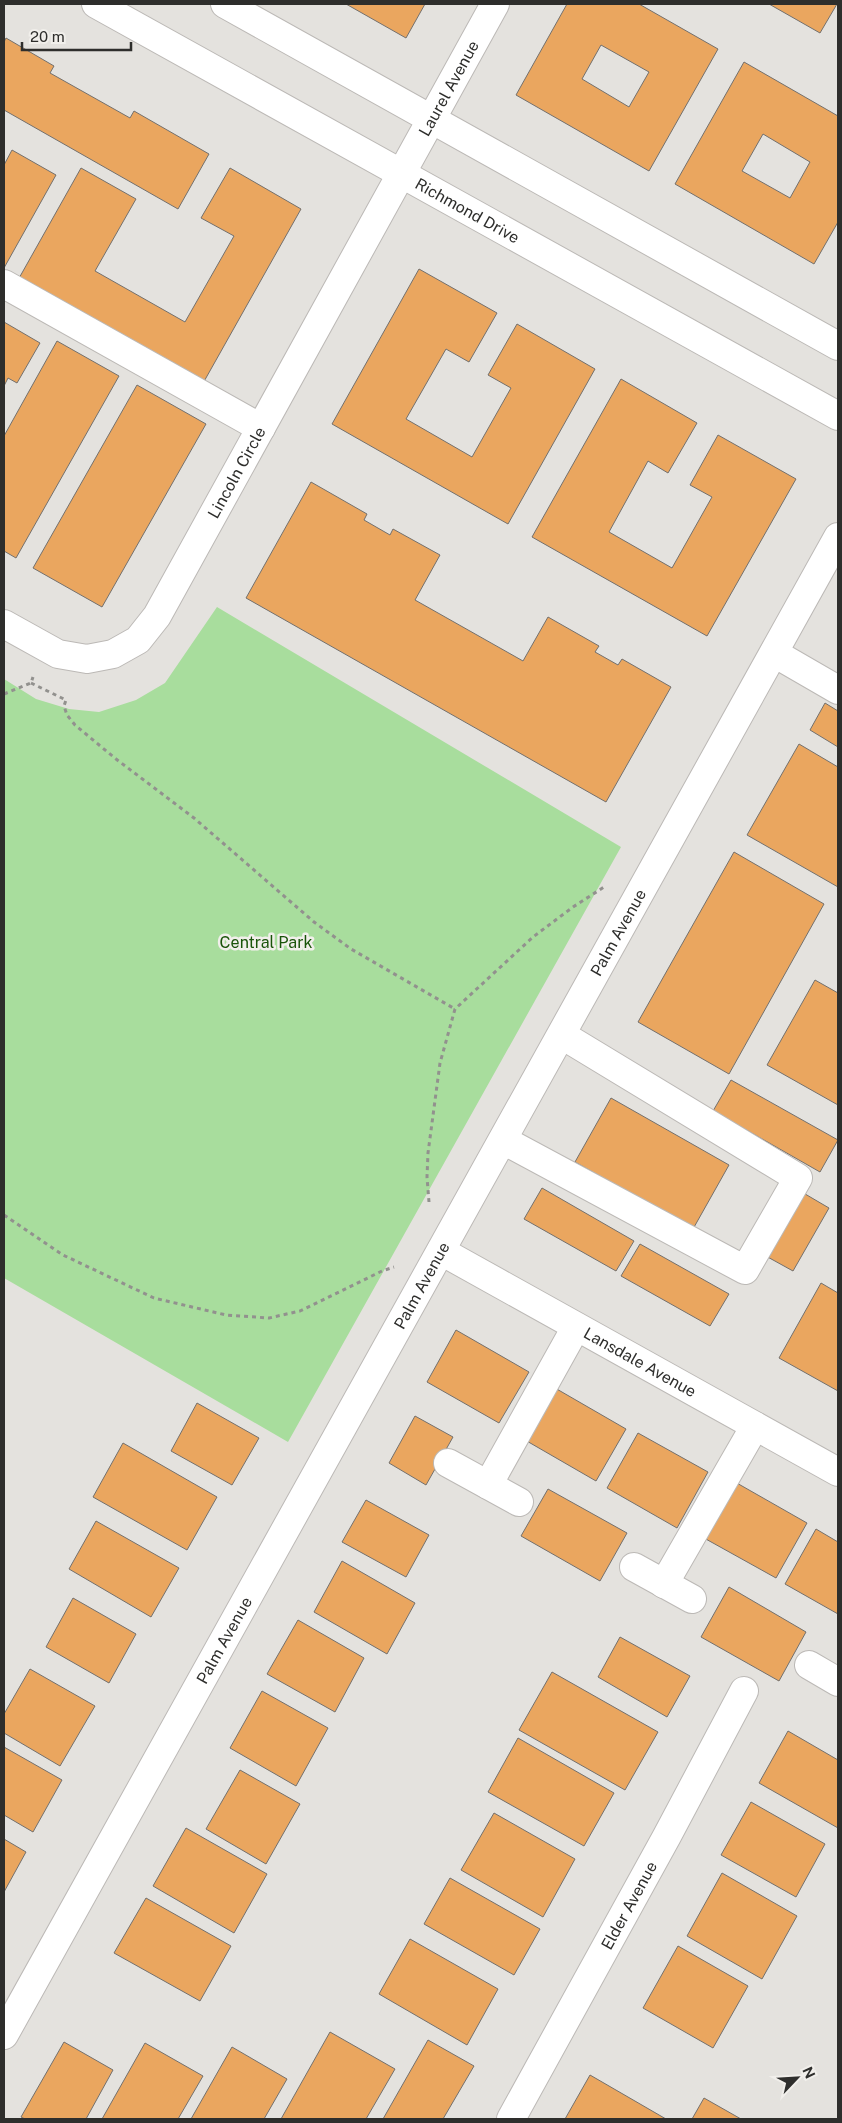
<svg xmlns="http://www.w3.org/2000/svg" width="842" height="2123" viewBox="0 0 842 2123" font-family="'Public Sans',sans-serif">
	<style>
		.green { fill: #a8dd9d }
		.building { fill: #eaa65f; stroke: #73706d; fill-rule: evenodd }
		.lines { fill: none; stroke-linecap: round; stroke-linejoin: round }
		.minor-casing { stroke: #bcb9b6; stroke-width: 30 }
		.path { stroke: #92918e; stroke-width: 3; stroke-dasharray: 4 4; stroke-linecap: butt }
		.minor { stroke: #fff; stroke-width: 28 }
		.labels { text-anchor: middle; stroke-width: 5; stroke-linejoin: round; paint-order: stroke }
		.street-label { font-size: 16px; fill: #2e2e2c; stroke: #f1efeb }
		.park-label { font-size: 16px; fill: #195409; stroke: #f1efeb }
	</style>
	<rect width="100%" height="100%" fill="#e4e2de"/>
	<path class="green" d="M217,607L621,847L288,1442L4,1278V679L36,699L69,709L99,712L136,700L165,683Z"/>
	<path class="building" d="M346,4H425L406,38Z
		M567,4H639L718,49L649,171L516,95ZM601,45L649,72L629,107L582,79Z
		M769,4H837L820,33Z
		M6,38L54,66L50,73L130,118L134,111L209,154L178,209L4,110V42Z
		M744,62L838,116V222L814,264L675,184ZM763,134L810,162L790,198L742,171Z
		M12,150L56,175L4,268V165Z
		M81,168L136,199L95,271L185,322L234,236L201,218L230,168L301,209L202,385L18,280Z
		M419,269L497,313L469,362L446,349L406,419L472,457L511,388L488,375L517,324L595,369L508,524L332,424Z
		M4,322L40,343L17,383L8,378L4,386Z
		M57,341L119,376L16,558L4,551V436Z
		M621,379L697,423L668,473L648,461L609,532L672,568L712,497L690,485L718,435L796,479L707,636L532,537Z
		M137,385L206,424L102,607L33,568Z
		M311,482L367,514L364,520L390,535L393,529L440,555L415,600L523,661L548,617L599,646L595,652L618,665L622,659L671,687L606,802L246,598Z
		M825,703L838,711V747L810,730Z
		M799,744L838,767V887L747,835Z
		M734,852L824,904L729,1074L638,1022Z
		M815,980L838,993V1105L767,1065Z
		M731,1080L838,1140L820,1172L713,1111Z
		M611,1098L729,1165L693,1229L575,1162Z
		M542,1188L634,1241L616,1271L524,1219Z
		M800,1191L829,1208L793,1271L764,1255Z
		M640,1244L729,1294L710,1326L621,1276Z
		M821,1283L838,1293V1391L779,1358Z
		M456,1330L529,1372L499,1423L427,1382Z
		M555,1388L626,1429L596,1481L525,1440Z
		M197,1403L259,1438L232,1485L171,1451Z
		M415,1416L453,1437L426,1485L389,1463Z
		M638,1433L708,1472L677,1528L607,1488Z
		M123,1443L217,1497L187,1550L93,1497Z
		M735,1482L807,1523L776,1578L704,1538Z
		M548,1489L627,1533L600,1581L521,1536Z
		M366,1500L429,1535L406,1577L342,1542Z
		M96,1521L179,1568L151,1617L69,1569Z
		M816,1529L838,1542V1614L785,1584Z
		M342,1561L415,1603L387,1654L314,1612Z
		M729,1587L806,1632L779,1681L701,1637Z
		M73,1598L136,1634L109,1683L46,1647Z
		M298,1620L364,1658L335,1712L267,1674Z
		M620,1637L690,1676L667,1717L598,1677Z
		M30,1669L95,1706L60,1766L4,1733V1714Z
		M552,1672L658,1732L625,1790L519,1730Z
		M262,1691L328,1728L296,1786L230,1748Z
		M788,1731L838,1760V1828L759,1783Z
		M518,1738L614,1793L584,1846L488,1792Z
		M4,1747L62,1780L33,1832L4,1815Z
		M240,1770L300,1804L266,1864L206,1829Z
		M751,1802L825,1844L796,1897L721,1855Z
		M494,1813L575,1859L543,1917L461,1870Z
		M186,1828L267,1874L234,1933L153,1886Z
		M4,1839L26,1852L4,1892Z
		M722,1873L797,1916L762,1979L687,1936Z
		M450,1878L540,1929L514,1975L424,1924Z
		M146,1898L231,1946L200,2001L114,1953Z
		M410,1939L498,1989L467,2045L379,1994Z
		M678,1946L748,1986L713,2048L643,2008Z
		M330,2032L395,2069L366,2119H281Z
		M428,2040L474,2066L443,2119H383Z
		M64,2042L113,2070L86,2119H25L21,2117Z
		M145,2043L203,2076L178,2119H102Z
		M232,2047L287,2079L264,2119H191Z
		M590,2075L666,2119H565Z
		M704,2098L741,2119H692Z"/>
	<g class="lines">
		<g class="minor-casing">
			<g id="minor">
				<path id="s1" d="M96,4L838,416"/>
				<path d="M225,4L838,346"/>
				<path d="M4,284L261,428"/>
				<path id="s2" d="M4,624L58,654L87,659L113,654L138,640L157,616L495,4"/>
				<path d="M774,653L838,690"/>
				<path d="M503,1140L745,1270L798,1178L562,1035"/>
				<path id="s3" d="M441,1251L838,1472"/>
				<path d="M448,1463L519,1502"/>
				<path d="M488,1485L576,1327"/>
				<path d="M634,1567L692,1599"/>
				<path d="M664,1584L755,1426"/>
				<path d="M809,1665L838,1682"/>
				<path id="s4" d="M4,2035L838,537"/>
				<path id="s5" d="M511,2119L667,1836L744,1691"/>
			</g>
		</g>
		<path class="path" d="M31,683L66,700L64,706L67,715L75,725L116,759L194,818L314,922L351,949L455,1009
			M4,694L31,683L33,677
			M429,1202L427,1177L428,1153L440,1063L455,1009L533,937L573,907L604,887
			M4,1215L63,1255L154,1298L226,1315L269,1318L300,1311L382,1271L394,1267"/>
		<use href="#minor" class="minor"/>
	</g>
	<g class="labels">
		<g class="street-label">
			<text dy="6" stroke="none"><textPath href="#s2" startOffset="780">Laurel Avenue</textPath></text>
			<text dy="6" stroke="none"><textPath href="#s1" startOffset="425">Richmond Drive</textPath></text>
			<text dy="6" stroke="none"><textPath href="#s2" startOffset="341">Lincoln Circle</textPath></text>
			<text dy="6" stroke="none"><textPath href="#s4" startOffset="1262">Palm Avenue</textPath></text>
			<text dy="6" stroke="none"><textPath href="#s4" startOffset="858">Palm Avenue</textPath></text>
			<text dy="6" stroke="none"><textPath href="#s3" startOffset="228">Lansdale Avenue</textPath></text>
			<text dy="6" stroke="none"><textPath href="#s4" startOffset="452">Palm Avenue</textPath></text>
			<text dy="6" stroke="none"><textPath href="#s5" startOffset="244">Elder Avenue</textPath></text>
		</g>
		<g class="park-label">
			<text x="266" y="948">Central Park</text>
		</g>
	</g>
	<rect width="842" height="2123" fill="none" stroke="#2e2e2c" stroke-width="10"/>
	<g transform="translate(797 2078) rotate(65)" stroke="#f1efeb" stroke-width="4" paint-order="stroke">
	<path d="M0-4L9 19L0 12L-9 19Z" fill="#2e2e2c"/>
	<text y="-8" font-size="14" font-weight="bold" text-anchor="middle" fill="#2e2e2c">N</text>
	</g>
	<path d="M22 42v8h109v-8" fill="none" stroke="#2e2e2c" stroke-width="2.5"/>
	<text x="30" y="42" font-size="15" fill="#2e2e2c" stroke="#f1efeb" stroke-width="4" paint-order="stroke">20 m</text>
</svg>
